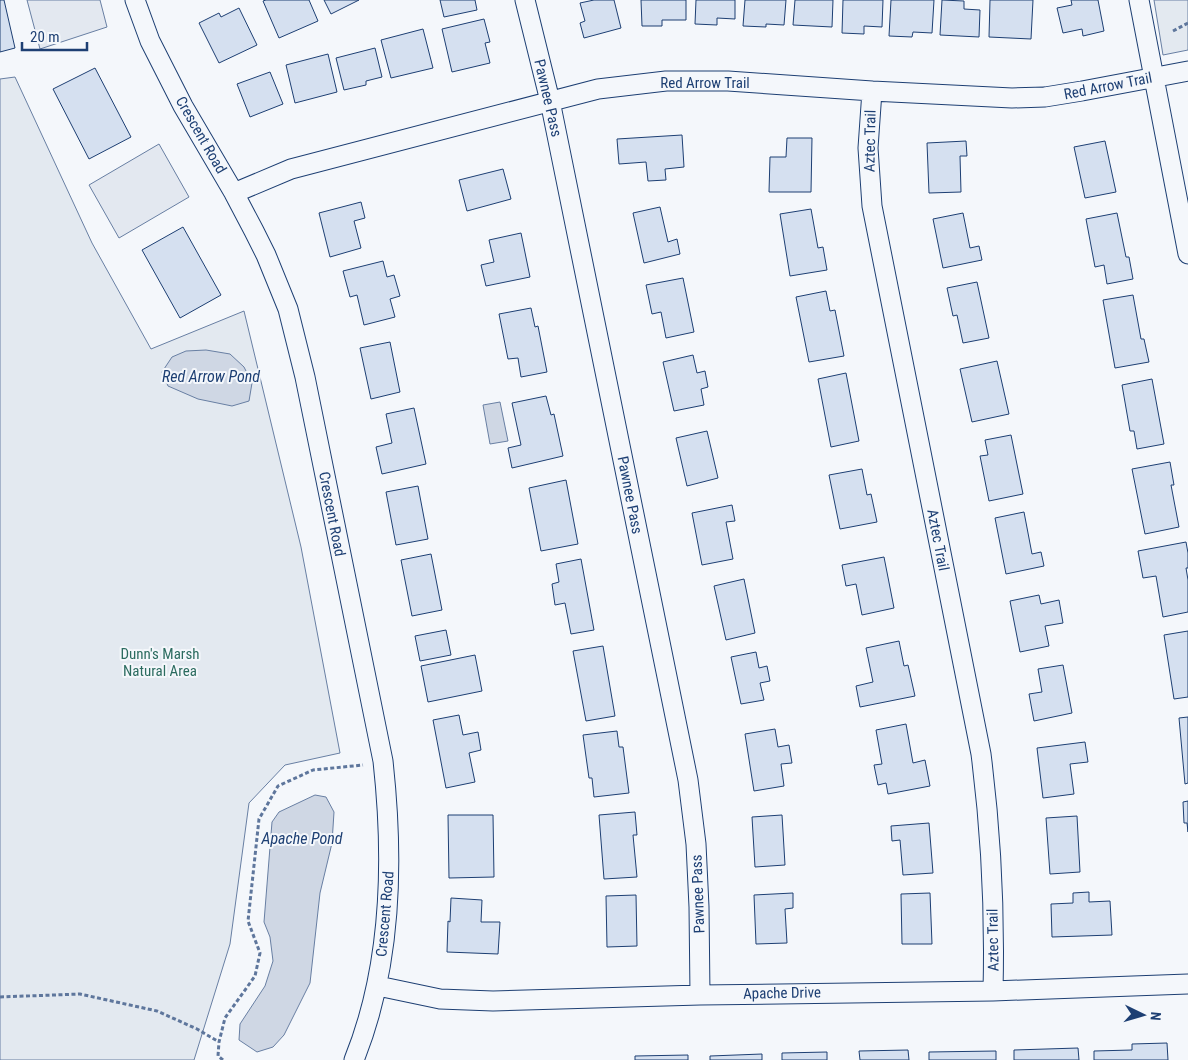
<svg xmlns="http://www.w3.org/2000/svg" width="1188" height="1060" viewBox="0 0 1188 1060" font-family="'Roboto Condensed',sans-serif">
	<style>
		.green { fill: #e3e9f0; stroke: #687fa3 }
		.parking { fill: #e3e8f0; stroke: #687fa3 }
		.water { fill: #cfd7e4; stroke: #687fa3 }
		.building { fill: #d5e0f0; stroke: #1d3f73 }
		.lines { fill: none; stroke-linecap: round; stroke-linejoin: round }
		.street-casing { stroke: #1d3f73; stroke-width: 21 }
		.path { stroke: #5e769c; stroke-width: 3; stroke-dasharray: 4 2.5; stroke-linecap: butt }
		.street { stroke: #f4f7fb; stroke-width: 19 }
		.labels { text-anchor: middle; stroke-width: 4; stroke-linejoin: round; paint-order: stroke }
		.street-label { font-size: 15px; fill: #1d3f73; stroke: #f4f7fb }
		.park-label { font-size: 15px; fill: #2c6c60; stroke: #f4f7fb }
		.water-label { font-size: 16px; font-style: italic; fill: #1d3f73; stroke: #f4f7fb }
	</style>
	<rect width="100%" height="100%" fill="#f4f7fb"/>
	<path class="green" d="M1154,0H1188V50L1163,55Z
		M15,77L92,243L151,349L244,311L301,547L340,753L285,765L249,803L230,944L194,1060H0V79Z"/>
	<path class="parking" d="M27,0H100L107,27L40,49Z
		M159,144L189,197L119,238L89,185Z"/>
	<path class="water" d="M206,350L230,354L244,367L252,383L249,401L232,406L198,399L168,386L162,372L172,357L186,351Z
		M500,402L508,441L490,444L483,405Z
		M315,795L326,797L334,812L332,843L320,893L310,983L284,1035L273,1047L257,1052L239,1040L240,1024L265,986L273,961L270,937L264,922L272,822L279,812Z"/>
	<path class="building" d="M0,0H4L15,48L0,52Z
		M266,0H309L318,21L279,38L263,1Z
		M324,0H359L331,14Z
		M440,0H475L477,10L444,17Z
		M594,0H614L621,28L584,38L580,23L585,21L580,3Z
		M641,0H686V20H662V26H642Z
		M696,0H735V19L717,18V25L695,24Z
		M745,0H786L784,25L766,24V27L743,26Z
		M795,0H833L832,27L793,25Z
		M843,0H883L882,27L864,26V34L842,33Z
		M891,0H934L932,33L913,32L912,37L889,36Z
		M942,0L964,1V9L980,10L979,37L940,35Z
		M990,0H1033L1031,39L989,37Z
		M1071,0H1098L1104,31L1083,36L1082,29L1063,33L1057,8L1072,5Z
		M239,8L257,45L219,63L199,23L219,13L221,17Z
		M484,19L490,42L485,43L490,63L452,72L442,29Z
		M423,29L433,68L391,78L381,40Z
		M375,48L382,77L366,81V85L344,90L336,58Z
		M328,54L337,92L295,103L286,65Z
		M95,68L131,137L89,159L53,89Z
		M270,72L283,104L250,117L237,84Z
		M682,135L684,167L665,169L666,180L648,181L646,162L619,164L617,139Z
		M787,138H812L811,192H769L770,157H786Z
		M966,141L967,156H960L961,192L929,193L927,143Z
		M1105,141L1116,192L1085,198L1074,147Z
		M503,169L511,199L467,211L459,180Z
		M361,202L365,218L354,221L361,248L330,257L319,213Z
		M660,207L668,242L677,239L680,254L644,263L633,213Z
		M811,209L818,248L823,247L827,270L790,276L780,214Z
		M963,213L970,248L979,246L982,260L943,268L933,219Z
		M1117,213L1126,257H1129L1133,279L1107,284L1104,265L1095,267L1086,219Z
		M183,227L221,295L180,318L142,250Z
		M521,233L530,277L486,286L481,265L494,262L489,240Z
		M383,261L387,277L394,275L400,296L390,299L395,317L364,325L357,295L350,297L343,271Z
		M683,278L694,332L666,338L661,312L652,314L646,285Z
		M977,282L989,338L963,343L957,315L953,316L947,288Z
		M826,291L830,311L835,310L844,356L809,362L796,297Z
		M1133,295L1141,339H1144L1149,362L1115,368L1103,300Z
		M531,308L535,327L538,326L547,372L521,377L518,358L508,359L499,314Z
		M390,342L400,392L371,399L360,348Z
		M693,355L697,373L705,371L708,387L701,389L704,405L674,411L663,362Z
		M997,361L1009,414L972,422L960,369Z
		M846,373L859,441L831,447L818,379Z
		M1152,379L1164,444L1137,449L1134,431H1130L1122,385Z
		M546,396L551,415L554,414L563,456L512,468L508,448L521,445L512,403Z
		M414,408L426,464L382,474L376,447L392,443L386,414Z
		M707,431L718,478L687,486L676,438Z
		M1011,435L1023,494L989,501L980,456L988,455L985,440Z
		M1170,462L1174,485H1171L1179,527L1145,534L1132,469Z
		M862,469L867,495L871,494L877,522L840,529L829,475Z
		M566,480L578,544L541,551L529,488Z
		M418,486L428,539L396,545L386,492Z
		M732,505L735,521L726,522L733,559L702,565L692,513Z
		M1024,512L1032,554L1041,552L1044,566L1006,574L995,518Z
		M1186,542L1188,553V568H1186L1188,580V612L1163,617L1156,576L1143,578L1138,551Z
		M431,554L442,610L412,616L401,560Z
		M884,557L894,608L862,615L856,584L846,586L842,565Z
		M581,559L594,630L571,634L565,603L555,605L552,584L559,582L556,564Z
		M744,579L755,633L726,640L714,586Z
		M1039,595L1041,604L1059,600L1063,623L1045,626L1049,646L1020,652L1010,601Z
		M446,630L451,655L420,661L415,636Z
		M1188,631V697L1174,699L1164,635Z
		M899,641L904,666L908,665L915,696L860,707L856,686L873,682L866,648Z
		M603,646L615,716L586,721L573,651Z
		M756,652L759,668L767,666L770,681L760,683L764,700L741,704L731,657Z
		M475,655L482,691L428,702L421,666Z
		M1063,665L1072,713L1034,721L1029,694L1042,692L1038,669Z
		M459,715L463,735L478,732L481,750L469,753L475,782L446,788L433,720Z
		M1188,717V783L1185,784L1179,718Z
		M906,724L913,763L925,760L930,786L888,794L886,783L878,785L874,765L882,764L876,730Z
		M775,729L778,747L789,745L792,763L781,764L784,786L754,791L745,734Z
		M617,731L619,747H623L629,793L594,797L592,778H589L583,735Z
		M1085,742L1088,762L1070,764L1074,794L1043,798L1037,748Z
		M1188,801V832L1187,823H1184L1183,802Z
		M635,812L637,835H633L637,877L604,879L599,815Z
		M448,815H493L494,877L449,878Z
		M782,815L785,865L755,867L752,817Z
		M1077,816L1080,872L1050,874L1046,818Z
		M929,823L933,873L903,875L900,840L892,841L891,826Z
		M1089,892V902L1110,901L1112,935L1052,937L1051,904L1073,903V893Z
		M793,893V908L785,909L787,943L756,944L754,895Z
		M930,893L932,944H902L901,894Z
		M636,895L637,946L607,947L606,896Z
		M451,898L482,900L481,922H500L498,954L447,952L448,921L450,922Z
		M1167,1043L1168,1060H1094V1051L1132,1050V1044Z
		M1078,1048L1079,1060H1014V1050Z
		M908,1050L909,1060H860L859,1051Z
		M996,1051V1060H929V1052Z
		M827,1052V1060H782V1053Z
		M762,1054V1060H710V1056Z
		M688,1055V1060H635V1056Z"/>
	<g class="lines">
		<g class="street-casing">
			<path id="street" d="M135,0L150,41L183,106L234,193L254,231L266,255L288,309L305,377L383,761C394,861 392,966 354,1060
				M525,0L550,101L688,780L696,844L699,907L700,995
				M1139,0L1188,254
				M872,91L868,148L872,206L981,754C991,832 995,911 993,991
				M234,193L291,169L598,89L666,81H728L872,91L1012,98L1045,97L1082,91L1188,71
				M378,986L440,999L493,1001L700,995L993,991L1188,984"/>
		</g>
		<path class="path" d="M1173,31L1188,23
			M0,997L80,994L157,1011L197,1029L219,1042
			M223,1060L218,1056L219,1042L225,1018L255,976L260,953L248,921L259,819L278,786L313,770L363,765"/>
		<use href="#street" class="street"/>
	</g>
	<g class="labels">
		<g class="street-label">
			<text x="705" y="88">Red Arrow Trail</text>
			<text transform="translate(1108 86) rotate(-11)" y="5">Red Arrow Trail</text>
			<text transform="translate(548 98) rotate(77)" y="5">Pawnee Pass</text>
			<text transform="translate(201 135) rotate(60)" y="5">Crescent Road</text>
			<text transform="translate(870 141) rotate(-89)" y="5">Aztec Trail</text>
			<text transform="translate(630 495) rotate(79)" y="5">Pawnee Pass</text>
			<text transform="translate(332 514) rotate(79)" y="5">Crescent Road</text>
			<text transform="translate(938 540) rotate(79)" y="5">Aztec Trail</text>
			<text transform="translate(698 894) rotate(-92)" y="5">Pawnee Pass</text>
			<text transform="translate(385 914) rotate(-85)" y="5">Crescent Road</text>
			<text transform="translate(993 940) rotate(-91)" y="5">Aztec Trail</text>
			<text transform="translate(782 993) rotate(-1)" y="5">Apache Drive</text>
		</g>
		<g class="park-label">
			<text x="160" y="659">Dunn's Marsh<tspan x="160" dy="17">Natural Area</tspan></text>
		</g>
		<g class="water-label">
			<text x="211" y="382">Red Arrow Pond</text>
			<text x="302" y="844">Apache Pond</text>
		</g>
	</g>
	<g transform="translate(1143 1015) rotate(95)" stroke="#f4f7fb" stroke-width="4" paint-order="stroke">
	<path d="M0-4L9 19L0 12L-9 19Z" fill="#1d3f73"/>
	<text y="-8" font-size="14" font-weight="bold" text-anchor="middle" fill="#1d3f73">N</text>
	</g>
	<path d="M22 42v8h65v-8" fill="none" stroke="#1d3f73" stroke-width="2.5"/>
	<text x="30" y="42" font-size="15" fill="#1d3f73" stroke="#f4f7fb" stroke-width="4" paint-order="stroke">20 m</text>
</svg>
